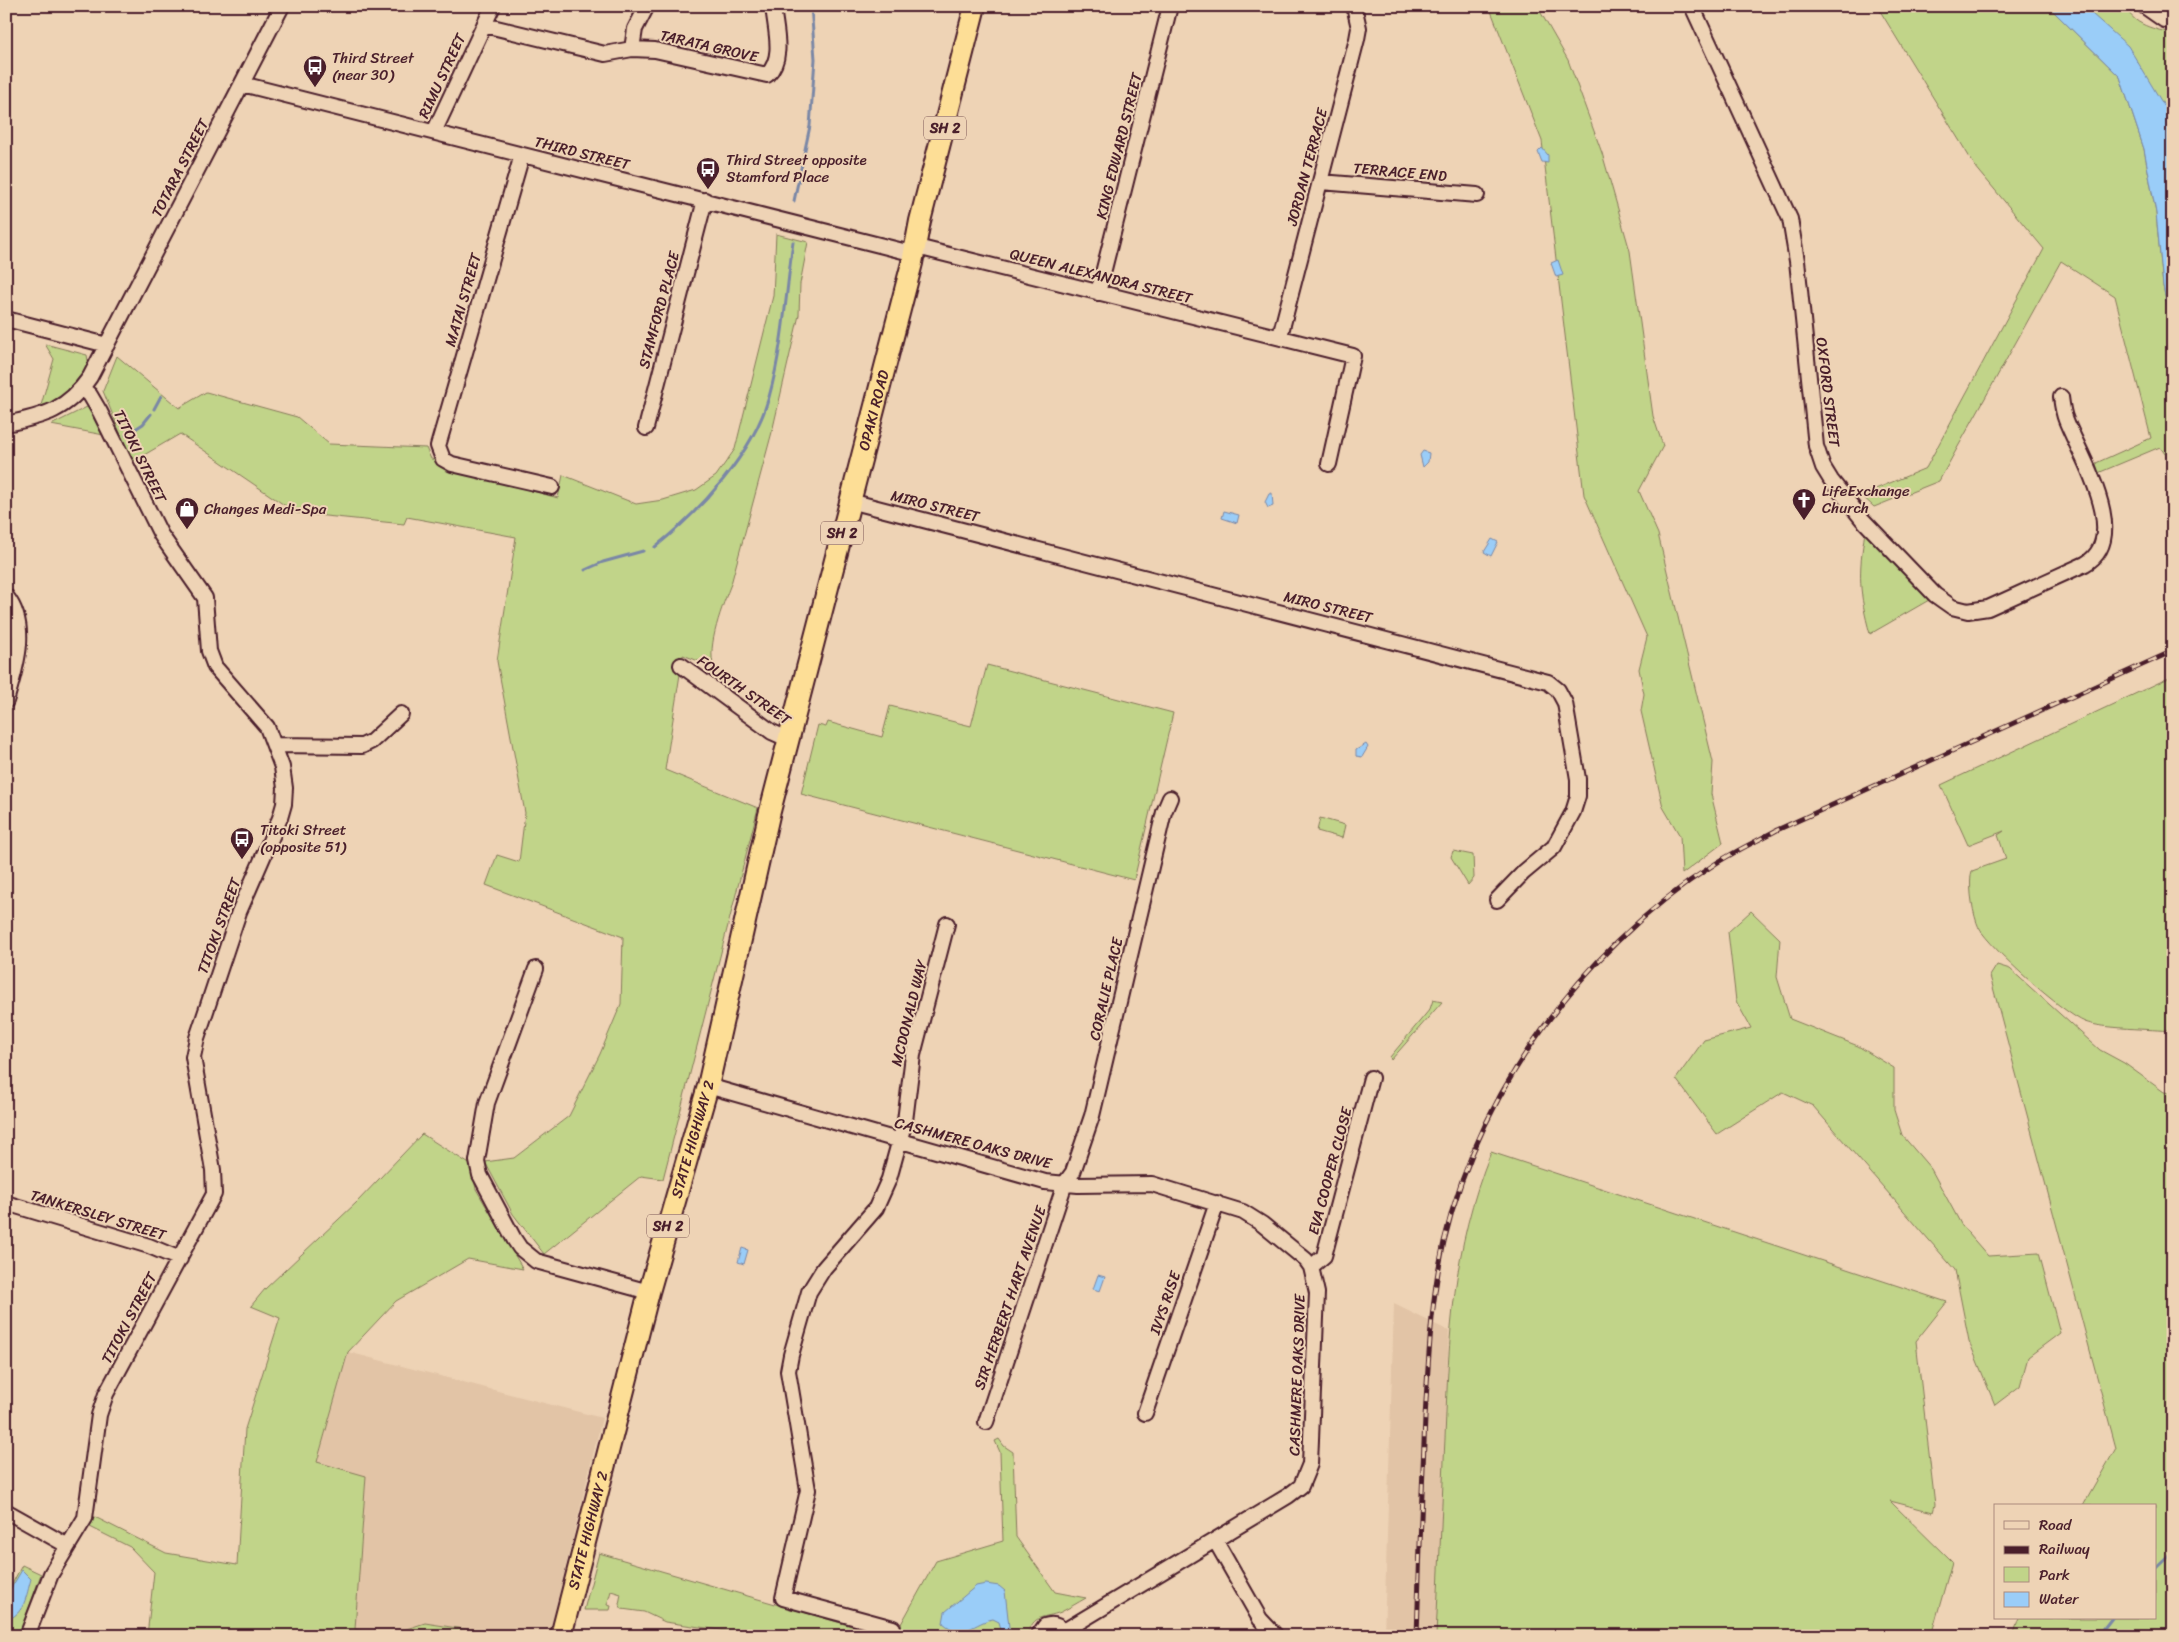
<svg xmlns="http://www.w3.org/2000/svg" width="2179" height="1642" viewBox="0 0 2179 1642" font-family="Sriracha,sans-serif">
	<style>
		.built { fill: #e2c4a6 }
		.green { fill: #c1d489; stroke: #867a5a }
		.water { fill: #9acdf8; stroke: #7a87a6 }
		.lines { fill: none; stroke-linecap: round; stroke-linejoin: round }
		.stream { stroke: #7a87a6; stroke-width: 3 }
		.minor-casing { stroke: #4a1f2b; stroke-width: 18 }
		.highway-casing { stroke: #4a1f2b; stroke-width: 24 }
		.minor { stroke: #eed3b5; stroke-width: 14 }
		.highway { stroke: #fdde96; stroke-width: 20 }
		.rail-casing { stroke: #4a1f2b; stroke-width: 5 }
		.rail { stroke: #eed3b5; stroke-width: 3; stroke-dasharray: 9; stroke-linecap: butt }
		.labels { text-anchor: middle; stroke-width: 4; stroke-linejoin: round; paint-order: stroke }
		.shield { fill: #eed3b5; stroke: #7b5554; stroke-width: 1 }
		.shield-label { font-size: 14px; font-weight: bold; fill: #4a1f2b }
		.street-label { font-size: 15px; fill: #4a1f2b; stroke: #eed3b5 }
		.poi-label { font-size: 15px; fill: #4a1f2b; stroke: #eed3b5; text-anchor: start }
	</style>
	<rect width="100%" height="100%" fill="#eed3b5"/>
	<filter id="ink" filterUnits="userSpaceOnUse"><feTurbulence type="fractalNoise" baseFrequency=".02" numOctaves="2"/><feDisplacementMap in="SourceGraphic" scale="10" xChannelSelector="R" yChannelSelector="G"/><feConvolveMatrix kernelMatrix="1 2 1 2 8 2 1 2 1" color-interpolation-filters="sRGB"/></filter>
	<g filter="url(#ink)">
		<path class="built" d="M1394,1304L1449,1331L1436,1636H1384Z
			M348,1352L602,1418L549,1636H509L425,1623L385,1636L355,1630L366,1477L317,1463Z"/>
		<path class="green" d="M1489,6H1537L1568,60L1602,153L1630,251L1653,416L1663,446L1639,491L1658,534L1713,762L1711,794L1723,843L1682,874L1680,836L1663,807L1641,711L1644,694L1639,669L1647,637L1584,495L1542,141Z
			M1877,6H2048L2120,77L2144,149L2156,213L2163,286L2173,333V465L2160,447L2098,473L2096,463L2151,438L2115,296L2061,261L1939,481L1874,507L1861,495L1926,468L2044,249L1975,166Z
			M2083,6H2126C2131,25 2157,30 2173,33V124L2172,119Z
			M776,234L808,242L800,284L799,315L772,432L731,584C723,604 706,647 714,667L683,655L665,770L758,808L663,1179L641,1176L544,1254L513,1214L485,1162L514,1158L569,1116L600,1054L621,1004L623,937L486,885L497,855L519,862L525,813L497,661L516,537L407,517L404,524L296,513L180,434L132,462L103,391L117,356L179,408L206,392L297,417L329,444L426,448L431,459L446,462L471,474L558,498L563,475L636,504L663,500L696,490L716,476L735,449L773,296Z
			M45,344L87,355L89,366L60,399L40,409L54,359Z
			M89,406L104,435L51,425Z
			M1865,532L1929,600L1870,634C1859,593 1858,574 1865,532Z
			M987,665L1173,713L1134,880L801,794L818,725L826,727L828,722L882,737L890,706L971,726Z
			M2173,676V1031C2151,1029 2103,1029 2085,1022C2064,1014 1990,948 1979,928C1973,915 1969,890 1971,875L1972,871L2006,859L1998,835L2004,831L1968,845L1941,785Z
			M1320,818L1345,825L1342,838L1317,831Z
			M1453,851L1473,855L1474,878L1468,885L1451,857Z
			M1751,911L1780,939L1777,977L1790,1019L1858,1046L1894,1068V1110L1902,1135L1931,1169L1962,1226L1988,1256L2039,1253L2060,1333L2028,1357L2020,1386L1995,1405L1969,1341L1955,1270L1813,1106L1783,1092L1717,1134L1676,1079L1704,1040L1751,1028L1736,1001L1728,932Z
			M1997,965L2010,969L2100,1050L2124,1063L2164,1092L2173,1093V1636H2013L2019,1618H2155V1506H2083L2116,1448L1990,976Z
			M1433,1000L1442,1002L1391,1060L1390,1057L1430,1009Z
			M422,1134L471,1165L476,1189L523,1269L468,1259L396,1301L348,1352L317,1462L366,1476L355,1629L384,1636H147L154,1572L130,1547L90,1527L93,1516L166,1553L237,1565L245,1429L280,1318L251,1306L265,1289L357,1202Z
			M1491,1152L1947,1302L1916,1341L1935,1505L1933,1512L1890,1501L1952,1562L1931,1636H1436C1439,1570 1442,1504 1445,1438C1449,1335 1452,1249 1491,1152Z
			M999,1439L1004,1446L1013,1452L1016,1537L1055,1592L1086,1598C1077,1603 1069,1608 1061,1612C1043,1619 1034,1613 1027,1636H899L901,1624L936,1561L1003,1541L1000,1452L995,1441Z
			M599,1553L886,1636H762L665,1622L644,1612L622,1609L619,1604L621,1594L611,1591L607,1605L611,1606L610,1610H584Z
			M22,1565L41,1574L20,1633L18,1636H6V1587L10,1588Z
			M425,1623L509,1636H385Z"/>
		<path class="water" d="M2048,6H2083L2128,46L2172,119L2173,333L2163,286L2156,213L2144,149L2120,77Z
			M1542,148L1548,155V163L1542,162L1538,152Z
			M1558,260L1563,275L1556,277L1551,263Z
			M1423,451L1429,453L1428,462L1423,467L1420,455Z
			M1272,493L1273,506L1268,508L1265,502L1269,494Z
			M1224,511L1239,515L1237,523L1222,518Z
			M1492,539L1498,542L1491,556L1484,552Z
			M1366,744L1368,747L1362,757L1356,756V750Z
			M742,1248L748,1250L744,1264L738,1262Z
			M1098,1275L1105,1277L1100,1291L1093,1289Z
			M22,1570L31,1579C26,1596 25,1614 6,1620V1589L10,1590Z
			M986,1584L999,1586L1005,1591L1010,1636H1003L999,1622L993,1619C974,1622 964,1641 943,1623L945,1612L976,1586Z"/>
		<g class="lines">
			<path class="stream" d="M794,201L810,126L815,59L811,6
				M154,409L161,396
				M126,435L143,424L151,414
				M655,547C700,511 753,454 769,397C783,347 786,293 793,242
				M585,570L603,562L643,551
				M2155,1569L2173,1552
				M2097,1636L2111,1618"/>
			<g class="minor-casing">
				<path id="minor" d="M1692,6L1790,219L1797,261L1816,446L1823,467L1831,480L1862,519L1935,595L1952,607L1968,611L1988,608L2085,564C2132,537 2080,456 2066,420C2063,413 2062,405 2061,397
					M2144,6L2164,20L2173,22
					M484,25L605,54L632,49L655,50L767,75C785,58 775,29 773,6
					M632,49L635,29L647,6
					M242,84L903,251L925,249L1353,356L1329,464
					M434,132L493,6
					M522,155L438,446L443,459L452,464L552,487
					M1321,182L1477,195
					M1098,293L1170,6
					M6,319L107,345
					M1280,336L1357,39L1359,28L1354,6
					M6,424C45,416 67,410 90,377L282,6
					M646,428L705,200
					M850,501L1548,682L1558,690L1565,703L1578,779V796L1573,812L1554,847L1524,872L1497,900
					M6,596C30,626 16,667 6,701
					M681,665L772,732L790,740
					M275,745L362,746L372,741L401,714
					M536,969L487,1103L477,1161L480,1175L514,1239L520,1248L536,1261L649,1292
					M708,1086L1045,1182L1078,1185L1152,1184L1243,1212L1262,1224L1306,1260L1311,1267L1317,1293L1310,1464L1301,1486L1288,1496L1064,1631
					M6,1203L149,1246L180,1259
					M1311,1267L1324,1256L1371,1078
					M1145,1413L1217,1203
					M986,1422L1065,1183L1073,1172L1092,1116L1164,812L1170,798
					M6,1511L68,1546
					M1215,1540L1260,1619L1276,1636
					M893,1628L783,1598L808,1490L788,1371L791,1355L809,1292L824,1268L876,1208L889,1179L905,1121L913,1055L947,924
					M27,1636L51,1574L85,1518L99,1415L106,1394L214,1194L213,1170L193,1057L197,1038L239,912L280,818L284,804L285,788L282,767L267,727L215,667L209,651L205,598L161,535L100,412L90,395L82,388
					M1038,1636L1045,1626C1054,1623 1062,1626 1065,1636"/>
			</g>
			<g class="highway-casing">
				<g id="highway">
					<path id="s1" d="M561,1636L649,1292L708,1086L769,815L912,263L920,221L975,6"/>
				</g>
			</g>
			<use href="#minor" class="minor"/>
			<use href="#highway" class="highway"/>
			<g class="rail-casing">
				<path id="rail" d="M1417,1636C1419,1563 1422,1491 1425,1418C1428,1369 1430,1320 1438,1272C1465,1109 1576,952 1715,864C1735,851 1757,841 1777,830L2173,651"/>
			</g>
			<use href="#rail" class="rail"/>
		</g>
	</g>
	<defs>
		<g id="bus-pin" transform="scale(1.25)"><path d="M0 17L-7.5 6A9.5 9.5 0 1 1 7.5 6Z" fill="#4a1f2b" stroke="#eed3b5"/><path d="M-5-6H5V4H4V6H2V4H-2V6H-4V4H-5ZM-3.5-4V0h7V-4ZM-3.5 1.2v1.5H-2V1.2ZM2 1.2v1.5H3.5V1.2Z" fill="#fff"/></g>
		<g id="church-pin" transform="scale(1.25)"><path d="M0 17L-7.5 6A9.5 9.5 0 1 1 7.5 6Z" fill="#4a1f2b" stroke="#eed3b5"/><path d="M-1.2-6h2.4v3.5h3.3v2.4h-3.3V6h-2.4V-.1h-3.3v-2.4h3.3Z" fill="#fff"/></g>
		<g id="shop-pin" transform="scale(1.25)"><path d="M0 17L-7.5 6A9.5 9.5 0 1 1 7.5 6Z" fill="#4a1f2b" stroke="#eed3b5"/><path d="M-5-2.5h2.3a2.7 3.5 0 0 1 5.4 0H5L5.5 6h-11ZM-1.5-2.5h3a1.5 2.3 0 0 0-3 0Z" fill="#fff"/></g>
	</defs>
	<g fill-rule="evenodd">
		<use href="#bus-pin" x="315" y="67"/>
		<use href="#bus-pin" x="708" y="169"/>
		<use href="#church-pin" x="1804" y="500"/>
		<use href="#shop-pin" x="187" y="509"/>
		<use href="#bus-pin" x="242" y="839"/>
	</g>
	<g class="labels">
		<g class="shield">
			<rect x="924" y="116.5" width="42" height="23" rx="4"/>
			<rect x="821" y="521.5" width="42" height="23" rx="4"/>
			<rect x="647" y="1214.5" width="42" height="23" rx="4"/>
		</g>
		<g class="shield-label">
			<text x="945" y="133">SH 2</text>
			<text x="842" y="538">SH 2</text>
			<text x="668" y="1231">SH 2</text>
		</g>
		<g class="street-label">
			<text transform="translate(709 46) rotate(13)" y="5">TARATA GROVE</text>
			<text transform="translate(442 76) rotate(-65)" y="5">RIMU STREET</text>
			<text transform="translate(1119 146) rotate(-76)" y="5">KING EDWARD STREET</text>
			<text transform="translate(582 153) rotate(14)" y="5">THIRD STREET</text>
			<text transform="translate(1307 167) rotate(-75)" y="5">JORDAN TERRACE</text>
			<text transform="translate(180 168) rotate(-63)" y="5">TOTARA STREET</text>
			<text transform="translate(1400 172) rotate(5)" y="5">TERRACE END</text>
			<text transform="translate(1101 276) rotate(14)" y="5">QUEEN ALEXANDRA STREET</text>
			<text transform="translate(463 300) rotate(-74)" y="5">MATAI STREET</text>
			<text transform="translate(659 310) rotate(-75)" y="5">STAMFORD PLACE</text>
			<text transform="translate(1828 392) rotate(83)" y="5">OXFORD STREET</text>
			<text dy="5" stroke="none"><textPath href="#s1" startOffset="1265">OPAKI ROAD</textPath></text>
			<text transform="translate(140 456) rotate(64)" y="5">TITOKI STREET</text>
			<text transform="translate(935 506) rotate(14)" y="5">MIRO STREET</text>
			<text transform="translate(1328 607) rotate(14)" y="5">MIRO STREET</text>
			<text transform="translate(744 690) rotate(35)" y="5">FOURTH STREET</text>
			<text transform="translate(219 926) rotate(-70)" y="5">TITOKI STREET</text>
			<text transform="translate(1106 989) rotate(-77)" y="5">CORALIE PLACE</text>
			<text transform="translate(909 1013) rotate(-76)" y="5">MCDONALD WAY</text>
			<text dy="5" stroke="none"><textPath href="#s1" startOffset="514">STATE HIGHWAY 2</textPath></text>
			<text transform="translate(973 1143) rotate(15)" y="5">CASHMERE OAKS DRIVE</text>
			<text transform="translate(1330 1171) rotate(-75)" y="5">EVA COOPER CLOSE</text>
			<text transform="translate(98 1215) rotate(17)" y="5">TANKERSLEY STREET</text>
			<text transform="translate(1010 1298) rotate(-71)" y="5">SIR HERBERT HART AVENUE</text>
			<text transform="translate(1165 1303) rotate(-71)" y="5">IVYS RISE</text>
			<text transform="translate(129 1318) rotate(-62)" y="5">TITOKI STREET</text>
			<text transform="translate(1297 1375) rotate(-88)" y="5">CASHMERE OAKS DRIVE</text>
			<text dy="5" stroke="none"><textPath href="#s1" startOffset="109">STATE HIGHWAY 2</textPath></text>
		</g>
		<g class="poi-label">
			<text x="332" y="63">Third Street<tspan x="332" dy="17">(near 30)</tspan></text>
			<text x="726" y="165">Third Street opposite<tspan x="726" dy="17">Stamford Place</tspan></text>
			<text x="1822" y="496">LifeExchange<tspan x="1822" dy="17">Church</tspan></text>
			<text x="204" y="514">Changes Medi-Spa</text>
			<text x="260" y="835">Titoki Street<tspan x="260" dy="17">(opposite 51)</tspan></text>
		</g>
	</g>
	<rect width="2179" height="1642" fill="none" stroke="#eed3b5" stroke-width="25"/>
	<rect x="12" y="12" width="2154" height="1617" fill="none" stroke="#4a1f2b" stroke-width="2" filter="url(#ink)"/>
	<rect x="1994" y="1504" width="162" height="115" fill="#eed3b5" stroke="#ac8b7e"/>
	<rect x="2004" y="1521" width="25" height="8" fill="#eed3b5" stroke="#ac8b7e"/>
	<text x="2039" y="1530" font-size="15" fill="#4a1f2b">Road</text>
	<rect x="2004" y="1546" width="25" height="8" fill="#4a1f2b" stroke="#ac8b7e"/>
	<text x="2039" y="1554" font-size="15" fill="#4a1f2b">Railway</text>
	<rect x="2004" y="1567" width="25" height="15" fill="#c1d489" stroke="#ac8b7e"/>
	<text x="2039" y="1580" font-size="15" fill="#4a1f2b">Park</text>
	<rect x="2004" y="1592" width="25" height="15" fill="#9acdf8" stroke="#ac8b7e"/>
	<text x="2039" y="1604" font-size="15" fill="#4a1f2b">Water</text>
</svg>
